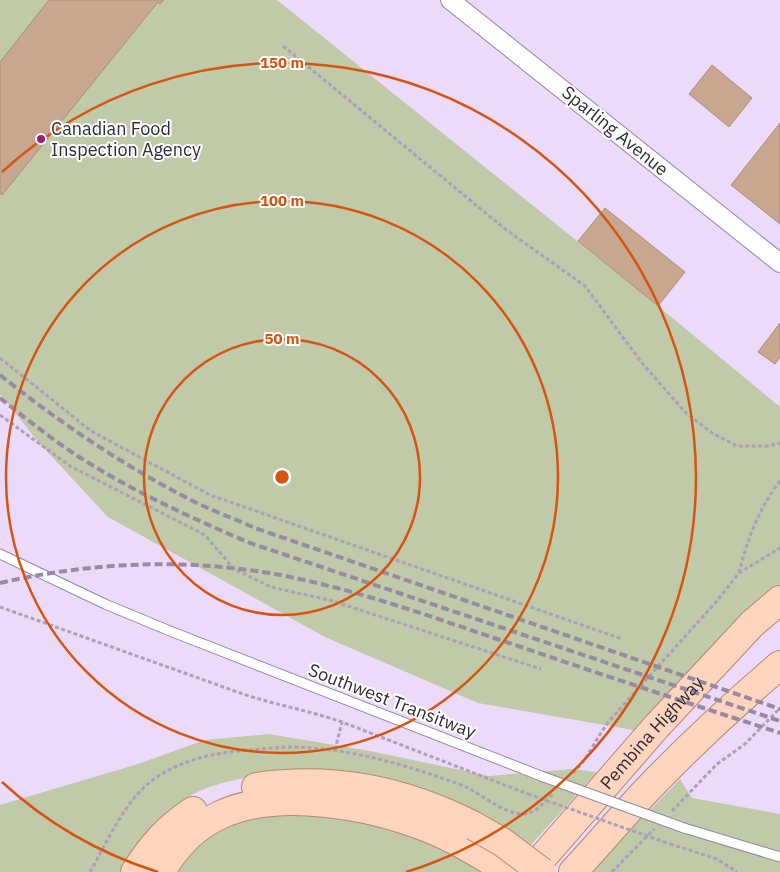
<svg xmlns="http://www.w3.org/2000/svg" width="780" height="872" viewBox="0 0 780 872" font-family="'IBM Plex Sans',sans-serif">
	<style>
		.green { fill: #c0c9a8 }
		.building { fill: #c7a790; stroke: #ae8f79 }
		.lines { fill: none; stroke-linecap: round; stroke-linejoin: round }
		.service-casing { stroke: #9584a3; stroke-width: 11 }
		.minor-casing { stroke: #9584a3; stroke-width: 20 }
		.primary-casing { stroke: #b58771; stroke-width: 30 }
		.path { stroke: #ae9fba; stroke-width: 3; stroke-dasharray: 4 2.5; stroke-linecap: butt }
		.service { stroke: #fff; stroke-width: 9 }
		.minor { stroke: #fff; stroke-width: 18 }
		.primary { stroke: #fdd5be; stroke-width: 28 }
		.rail { stroke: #978aa2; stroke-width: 4; stroke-dasharray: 8 4; stroke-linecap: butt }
		.service-bridge-casing { stroke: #9584a3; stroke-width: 11; stroke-linecap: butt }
		.primary-bridge-casing { stroke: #b58771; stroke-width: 30; stroke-linecap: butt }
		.path-bridge { stroke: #ae9fba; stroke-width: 3; stroke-dasharray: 4 2.5; stroke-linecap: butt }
		.service-bridge { stroke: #fff; stroke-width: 9 }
		.primary-bridge { stroke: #fdd5be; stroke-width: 28 }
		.ring { fill: none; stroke: #d65410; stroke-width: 2.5 }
		.poi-dot { fill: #9c1f76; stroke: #fff; stroke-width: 2 }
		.labels { text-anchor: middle; stroke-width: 4; stroke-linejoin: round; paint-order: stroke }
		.poi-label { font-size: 18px; fill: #302935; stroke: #fff; text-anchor: start }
		.street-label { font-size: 18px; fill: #302935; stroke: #fff }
		.centre { fill: #d65410; stroke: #fff; stroke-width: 2.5 }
		.ring-label { font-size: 15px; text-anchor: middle; font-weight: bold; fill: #d65410; stroke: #fff; stroke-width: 4; stroke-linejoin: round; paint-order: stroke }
	</style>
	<rect width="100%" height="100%" fill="#ecdafb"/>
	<path class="green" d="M0,0H277L658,306L780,407V586L710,654L639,731L478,703L325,637L108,517L40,444L0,394Z
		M269,734L370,751L489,776L573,769L597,772L530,846C507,833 485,815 461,804C414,782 359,767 306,770C293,771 279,774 265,775C238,779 208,784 185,799C156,818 139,843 120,872H0V805L138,764L205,740Z
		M680,779L692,798L780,814V872H589Z
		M285,813L349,817L439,844L452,855L482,872H174C180,864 185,853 192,847C218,823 252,818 285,813Z"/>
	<path class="building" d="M49,0H164L160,4L158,2L2,195L0,193V62Z
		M712,65L752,98L729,127L689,94Z
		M780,123V224L731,185Z
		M605,208L685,272L658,306L578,241Z
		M780,323V357L775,364L758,352Z"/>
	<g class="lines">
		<g class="service-casing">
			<path id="service" d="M0,554L105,604L170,631L541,776
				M684,828L780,857"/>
		</g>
		<g class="minor-casing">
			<path id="minor" d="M450,0L780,263"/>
		</g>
		<g class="primary-casing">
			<g id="primary">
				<path d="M256,787C334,776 403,790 474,826"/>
				<path d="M135,872C151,847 167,828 193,811"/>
				<path d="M161,872C175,847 194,827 220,815C278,788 370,805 428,828C456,839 482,855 508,872"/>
				<path id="s1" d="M530,872L656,727L752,624L780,600"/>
				<path d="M573,872C597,846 620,819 644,793C687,748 733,705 780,665"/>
			</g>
		</g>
		<path class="path" d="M283,46L505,229L585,286L642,363L685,412L712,433L737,446H766L780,443
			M0,358L91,431L210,495L622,639
			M0,415L70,466L205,535L234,569L271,587L329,600L541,669
			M739,573C747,540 759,508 780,481
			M0,607L243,694C276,705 310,711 342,722L528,794
			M335,750L342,722
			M573,773C589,758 596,737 610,720L717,601L739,573L780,548
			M672,811L717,764L745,744L780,708
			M670,844L717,859L737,872
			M90,872C108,841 124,801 154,779C182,759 217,752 251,750C264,749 278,747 292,747C341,748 389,760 436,776C446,780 458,783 468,788C484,796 503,813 522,814C536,814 544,802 553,794
			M612,872L654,829"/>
		<use href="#service" class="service"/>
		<use href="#minor" class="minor"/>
		<use href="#primary" class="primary"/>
		<path class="rail" d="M0,375C59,422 121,464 189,499C210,510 233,518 255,528L780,709
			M0,398C24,417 48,436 73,453C128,489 189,517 250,543L780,721
			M0,583C104,559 213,557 317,583C384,599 449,623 515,645C603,675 691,704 780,733"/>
		<g class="service-bridge-casing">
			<path id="service-bridge" d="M541,776L684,828"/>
		</g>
		<g class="primary-bridge-casing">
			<path id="primary-bridge" d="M474,826L502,842L542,872"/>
		</g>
		<path class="path-bridge" d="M528,794L670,844"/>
		<use href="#service-bridge" class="service-bridge"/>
		<use href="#primary-bridge" class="primary-bridge"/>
	</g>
	<g class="ring">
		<circle cx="282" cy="477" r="138"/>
		<circle cx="282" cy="477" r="276"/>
		<path d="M158 872A414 414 0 0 1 2 782M2 172A414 414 0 1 1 406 872"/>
	</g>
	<circle class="poi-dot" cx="41" cy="139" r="5"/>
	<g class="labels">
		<g class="poi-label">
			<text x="51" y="135">Canadian Food<tspan x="51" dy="21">Inspection Agency</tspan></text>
		</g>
		<g class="street-label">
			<text transform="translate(615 131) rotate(39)" y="6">Sparling Avenue</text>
			<text transform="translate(392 701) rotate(21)" y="6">Southwest Transitway</text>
			<text dy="6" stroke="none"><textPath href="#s1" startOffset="185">Pembina Highway</textPath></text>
		</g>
	</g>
	<circle cx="282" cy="477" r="8" class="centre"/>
	<g class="ring-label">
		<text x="282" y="68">150 m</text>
		<text x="282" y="206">100 m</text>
		<text x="282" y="344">50 m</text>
	</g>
</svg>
